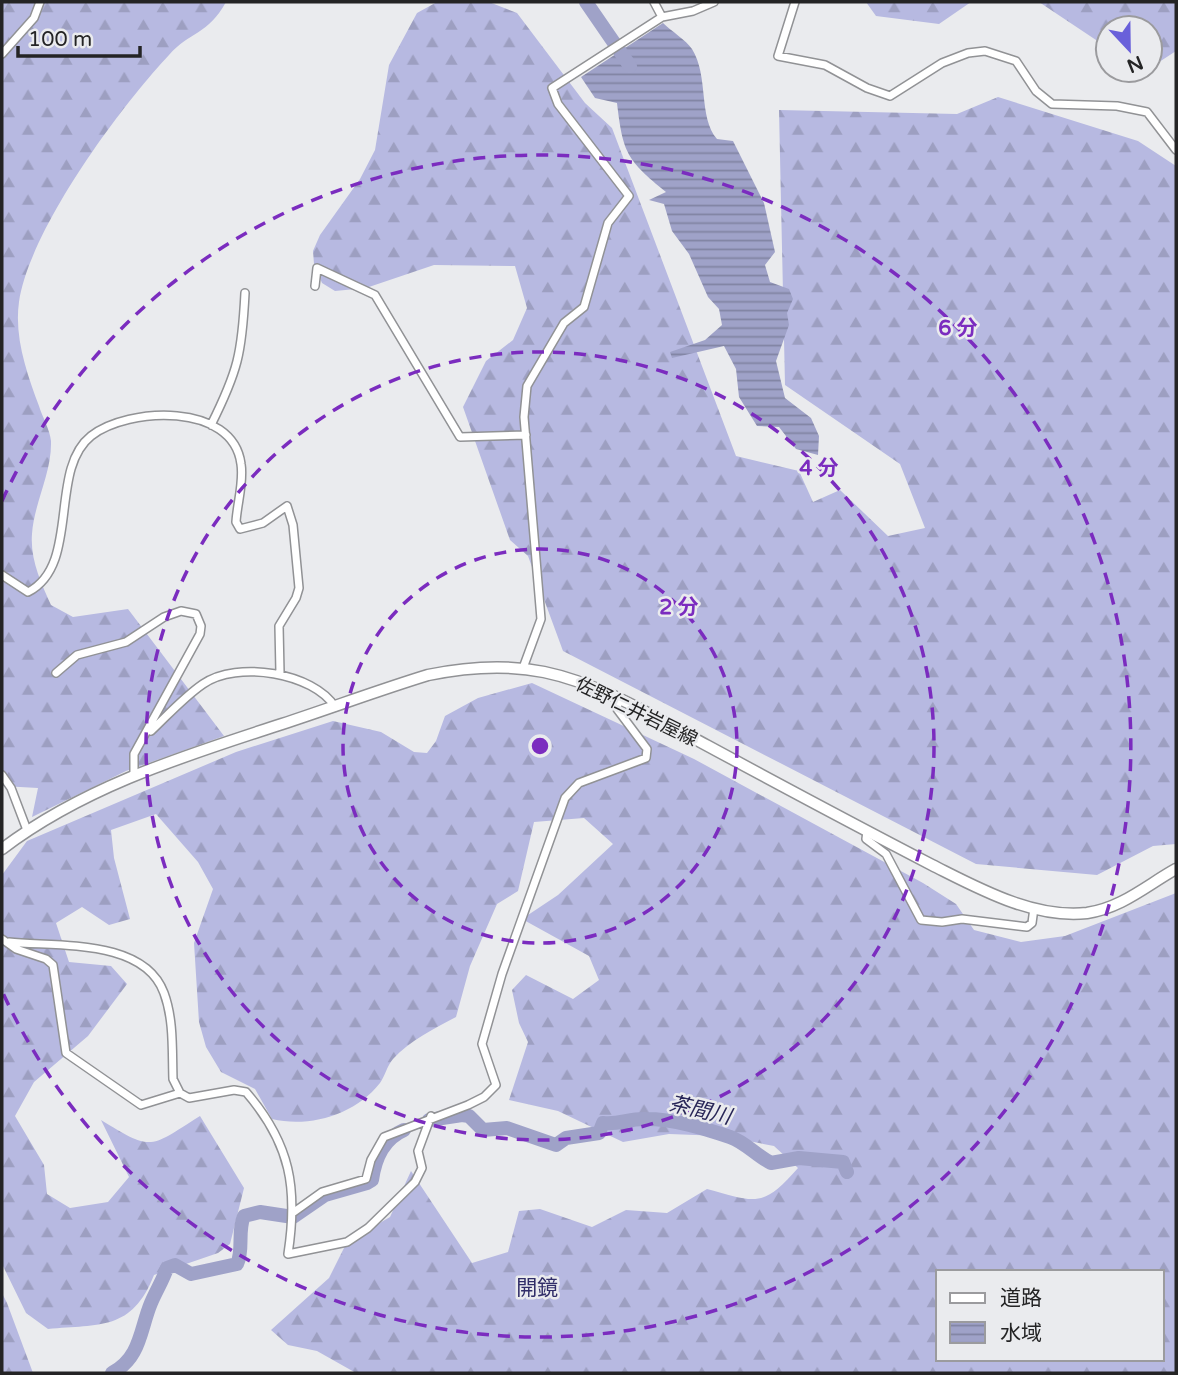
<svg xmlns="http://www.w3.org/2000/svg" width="1178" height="1375" viewBox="0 0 1178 1375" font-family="'Varela Round','Noto Sans JP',sans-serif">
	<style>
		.forest { fill: url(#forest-firs); fill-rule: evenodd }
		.water { fill: url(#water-rules) }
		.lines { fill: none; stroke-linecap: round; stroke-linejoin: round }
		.river { stroke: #9fa2c8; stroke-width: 14 }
		.street-casing { stroke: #919295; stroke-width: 10 }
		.secondary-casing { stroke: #919295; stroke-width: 13 }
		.street { stroke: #fff; stroke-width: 7 }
		.secondary { stroke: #fff; stroke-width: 10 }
		.ring { fill: none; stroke: #7b2cbf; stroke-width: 3.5; stroke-dasharray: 12 9 }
		.labels { text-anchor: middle; stroke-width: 5; stroke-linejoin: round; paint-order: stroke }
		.street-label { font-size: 19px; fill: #242425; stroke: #eaebee }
		.water-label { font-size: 21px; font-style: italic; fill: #292758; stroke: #eaebee }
		.neighbourhood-label { font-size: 21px; fill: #302d68; stroke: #eaebee }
		.centre { fill: #7b2cbf; stroke: #eaebee; stroke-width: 3.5 }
		.ring-label { font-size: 21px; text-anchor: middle; font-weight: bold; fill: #7b2cbf; stroke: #eaebee; stroke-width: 5; stroke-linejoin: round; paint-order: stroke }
	</style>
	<defs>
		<pattern id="forest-firs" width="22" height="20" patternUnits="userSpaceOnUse" patternTransform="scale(1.75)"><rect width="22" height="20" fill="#b7b9e1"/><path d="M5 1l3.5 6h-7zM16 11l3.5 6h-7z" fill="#9d9fc1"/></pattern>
		<pattern id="water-rules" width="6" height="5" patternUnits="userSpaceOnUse" patternTransform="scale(1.75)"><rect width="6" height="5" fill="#9fa2c8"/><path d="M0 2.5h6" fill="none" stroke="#8184a2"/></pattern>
	</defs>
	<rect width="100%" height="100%" fill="#eaebee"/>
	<path class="forest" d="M2,2H226C208,35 190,31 169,55C119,108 29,231 19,302C14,337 27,374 39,406C42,416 50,430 51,441C52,473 34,503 32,534C30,559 41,583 51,605L73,617L128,609L224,736L126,771L32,817L38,788L2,786Z
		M437,2H489L517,13L585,103L612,128L736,456L799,471L813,502L840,490L888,536L925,528L900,464L785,385L779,110L957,114L998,97L1138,141L1176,166V844L1153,846L1097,875L976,864L563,651L528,556L510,540L463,407L486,361L513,340L527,308L515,266L434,265L366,288L335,291L322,283L314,264L313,251L320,235L360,179L375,150L389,65L417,13Z
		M866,2H971L939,24L876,16Z
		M1039,2H1176V51L1150,68V28H1108V48Z
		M532,683L694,759L923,883L956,904L974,930L1021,942L1065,936L1176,893V1373H356L317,1351L288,1345L271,1330L329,1278L347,1242L390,1217L411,1171L472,1263L508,1252L519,1211L540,1209L592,1227L626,1210L667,1213L707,1189C756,1202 762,1209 798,1168L774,1146L722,1136L669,1134L623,1142L558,1111L509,1100L528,1042L519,1023L512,990L526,975L573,999L599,980L589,956L522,919L558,895L613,844L584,818L534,822L518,891L497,904L470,966L456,1017C435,1028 409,1041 393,1059C387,1066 385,1076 380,1083C355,1115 309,1128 272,1119L255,1089L221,1072L206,1047L199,1022L194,943L213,889L198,862L156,814L111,830L114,858L130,919L109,925L82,907L56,923L69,962L111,966L127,984L88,1036L34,1082L15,1116L44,1165L47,1194L70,1208L108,1202L129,1177L101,1120C153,1152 149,1148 200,1116L244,1188L230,1244L218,1253L154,1275C132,1331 100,1324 48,1329L26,1313L2,1264V875L27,841L236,752L333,721L381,732L414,752L427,753L436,741L445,716L478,698ZM938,1272H1162V1359H938Z
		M2,1293L7,1303L33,1373H2Z"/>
	<path class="water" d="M663,23C671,31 686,40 692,49C709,76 698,117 717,139L733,141L764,203L775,252L765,265L770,282L789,289L793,299L787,313L789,325L776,361L785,398L811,418L819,436L818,455L796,449L779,427L757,426L739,397L736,369L724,346L672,358L670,352L705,340L722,325L719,309L708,297L689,254L672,231L664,204L649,200L666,192C627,160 623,154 617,103L595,98L581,77Z"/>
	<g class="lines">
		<path class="river" d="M586,2L630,66
			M429,1120L462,1115L469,1116L483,1130L507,1128L556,1145L566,1138L599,1133L603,1123C619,1125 630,1118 646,1119C674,1119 703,1128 730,1137C745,1142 757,1156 771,1163L799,1158L843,1162L847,1172
			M112,1373C141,1358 140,1329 151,1303C156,1291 163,1280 167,1268L175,1265L191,1274L237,1264C244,1249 237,1232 244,1216L260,1212L293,1217L325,1195L367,1183L372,1180C375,1158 383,1139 404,1130"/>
		<g class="street-casing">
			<path id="street" d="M654,2L662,17
				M795,2L778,56L825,65L867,88L890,96L942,63L968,53L985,51L1016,61L1036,91L1052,104L1117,106L1147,112L1176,150
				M2,54L34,18L40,2
				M315,286L317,268L375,295L460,437L526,435
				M211,425C238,371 242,353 245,293
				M2,575L28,592C81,565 48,470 91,436C128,407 233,402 241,464C244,482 237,504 236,522L240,529L263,523L287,506L293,525L299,588L296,598L279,626L280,673
				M523,668L541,619L524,417L527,386L564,323L584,307L608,223L629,196L558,104L552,88L662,17L693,11L714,2
				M56,673L77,655L126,642L164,617L181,611L196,614L201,626L200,634L134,754V774
				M151,731C168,715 184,697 203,684C237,660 314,673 335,707
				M2,775L11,788L27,830
				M867,831L866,839L886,854L921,920L942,922L962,919L1027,927L1032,923L1034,908
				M2,939L16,949L46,959L53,965L66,1053L141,1105L180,1093
				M9,942C56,947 144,938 164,993C174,1020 172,1051 173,1079L180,1093L189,1098L234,1090L246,1092C291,1144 298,1189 288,1254L347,1242L368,1228L415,1182L422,1168L418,1151L431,1116
				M294,1212L322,1192L366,1179L371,1160L384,1137L468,1105L484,1097L496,1085L482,1044L502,974L565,798L579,783L646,758L647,749L617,709L619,700"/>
		</g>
		<g class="secondary-casing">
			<path id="secondary" d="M2,849C85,786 184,756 282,724C331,708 379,690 428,675C467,667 505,664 544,672C602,684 656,718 708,746C782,786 857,826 932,865C978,888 1033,919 1087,913C1122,908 1147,885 1176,869"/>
		</g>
		<use href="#street" class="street"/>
		<use href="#secondary" class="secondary"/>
	</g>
	<g class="ring">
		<circle cx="540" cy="746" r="197"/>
		<circle cx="540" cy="746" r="394"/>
		<path d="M2 501A591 591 0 1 1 2 991"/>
	</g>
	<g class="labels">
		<g class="street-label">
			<text transform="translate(637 711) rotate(26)" y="7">佐野仁井岩屋線</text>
		</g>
		<g class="water-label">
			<text transform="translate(700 1110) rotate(13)" y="7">茶間川</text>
		</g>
		<g class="neighbourhood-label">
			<text x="537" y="1295">開鏡</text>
		</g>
	</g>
	<circle cx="540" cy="746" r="10" class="centre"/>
	<g class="ring-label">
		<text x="958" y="335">6 分</text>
		<text x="819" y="475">4 分</text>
		<text x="679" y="614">2 分</text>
	</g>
	<rect width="1178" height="1375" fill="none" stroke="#242425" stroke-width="7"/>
	<rect x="936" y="1270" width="228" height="91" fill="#eaebee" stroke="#9b9b9e" stroke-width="2"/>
	<rect x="950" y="1293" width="35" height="10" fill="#ffffff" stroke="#9b9b9e" stroke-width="2"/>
	<text x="1000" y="1305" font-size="21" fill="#242425">道路</text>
	<rect x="950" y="1322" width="35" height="21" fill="url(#water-rules)" stroke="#9b9b9e" stroke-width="2"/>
	<text x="1000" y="1340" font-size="21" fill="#242425">水域</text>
	<g transform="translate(1129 49) rotate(158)"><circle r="33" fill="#eaebee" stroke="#9b9b9e" stroke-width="2"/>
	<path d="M0-5L12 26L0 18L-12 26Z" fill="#6960da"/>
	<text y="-10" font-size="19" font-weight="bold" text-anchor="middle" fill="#242425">N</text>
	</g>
	<path d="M18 46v10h122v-10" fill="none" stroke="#242425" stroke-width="3.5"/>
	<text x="28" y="46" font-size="21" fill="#242425" stroke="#eaebee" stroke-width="5" paint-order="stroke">100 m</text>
</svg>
